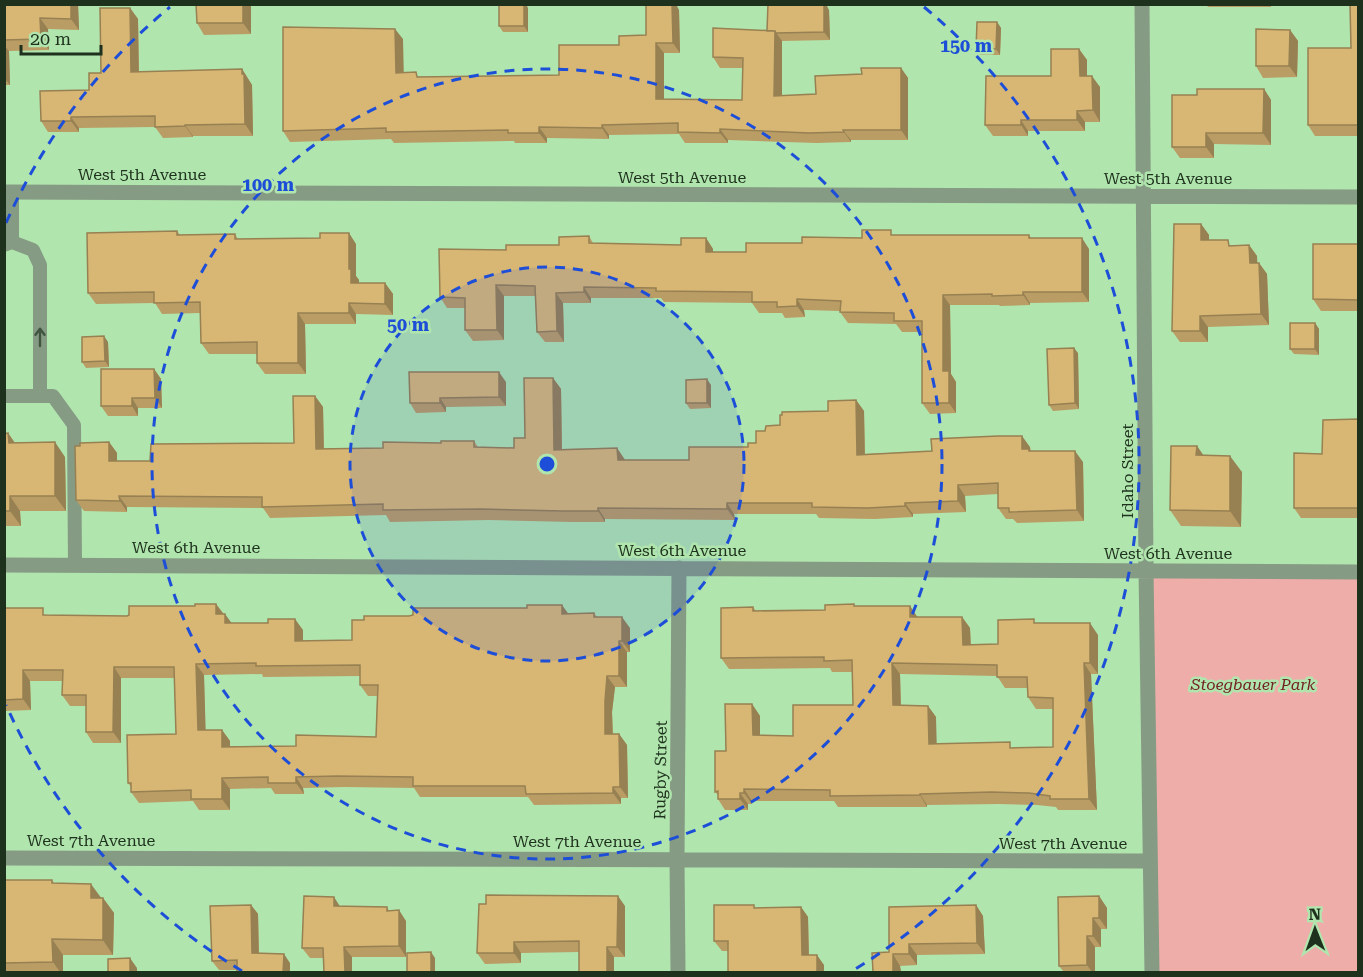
<svg xmlns="http://www.w3.org/2000/svg" width="1363" height="977" viewBox="0 0 1363 977" font-family="'Roboto Serif',serif">
	<style>
		.green { fill: #efada9 }
		.lines { fill: none; stroke-linecap: round; stroke-linejoin: round }
		.service { stroke: #859b84; stroke-width: 14 }
		.minor { stroke: #859b84; stroke-width: 15 }
		.wall { fill: #ba9d65; fill-rule: evenodd }
		.shaded-wall { fill: #978052 }
		.building { fill: #d8b775; stroke: #978052; stroke-width: 1.5; fill-rule: evenodd }
		.oneway { stroke: #415640 }
		.ring { fill: none; stroke: #1d4ed8; stroke-width: 3; stroke-dasharray: 10 8 }
		.labels { text-anchor: middle; stroke-width: 5; stroke-linejoin: round; paint-order: stroke }
		.street-label { font-size: 16px; fill: #1d311c; stroke: #b1e5ae }
		.park-label { font-size: 16px; font-style: italic; fill: #721f21; stroke: #b1e5ae }
		.centre { fill: #1d4ed8; stroke: #b1e5ae; stroke-width: 3 }
		.ring-label { font-size: 18px; text-anchor: middle; font-weight: bold; fill: #1d4ed8; stroke: #b1e5ae; stroke-width: 5; stroke-linejoin: round; paint-order: stroke }
	</style>
	<rect width="100%" height="100%" fill="#b1e5ae"/>
	<path class="green" d="M1146,570L1358,572V972H1152Z"/>
	<g class="lines">
		<path class="service" d="M12,242V192
			M4,245L12,242L33,250L40,265V396
			M4,396H53L74,425L75,565"/>
		<path class="minor" d="M1142,4L1146,570L1152,972
			M4,192L1358,197
			M4,565L1358,572
			M4,858L1149,861
			M678,972L677,859L679,568"/>
	</g>
	<path class="wall" d="M4,4H78L79,30L48,29L49,50L9,51L10,85H4Z
		M1206,4H1271V7H1208Z
		M1359,4V136H1315L1308,125L1351,48Z
		M251,6V34L204,35L197,23Z
		M130,8L138,19L139,72L242,69L252,85L253,136H193V137L163,138L155,127L79,128V132H48L41,121L89,90L101,73Z
		M528,8V32H503L499,26Z
		M679,10L680,53H664V99L742,100V68H720L713,57L767,31L829,10L830,40L782,41V96L816,94L862,74L901,68L908,78V140H851V142L816,143L728,140V143H685L679,134L609,135V139L547,138V143H515L514,141L394,143L391,139L290,142L283,131L403,39V73L420,77L559,75L619,45L646,35Z
		M997,22L1001,28L1000,55H980L976,49Z
		M1290,30L1298,41L1297,77L1263,78L1256,66Z
		M1079,49L1087,60V76L1100,87V122H1085V131H1028V136H993L985,125L1051,76Z
		M1264,89L1271,100V145L1214,144V158H1180L1172,147L1197,95Z
		M1201,224L1209,235V240L1233,246L1249,245L1257,256V263H1259L1267,274L1269,325L1208,327V342H1180L1172,331Z
		M177,231L180,235L235,234L238,239L356,244V276L359,280V283H385L393,294V315L356,314V324H305L306,374H265L257,363V354H209L201,343L200,313L162,314L155,303L96,304L88,293Z
		M894,235H1029L1031,238L1089,249V302L1030,303V305L1000,306L999,305H950L951,374L956,382V413L930,414L922,403V332H902L896,324L848,323L840,312V311L804,310L805,317L785,318L782,313H759L752,303L664,302L661,298H591V303H563L564,342H545L537,332L536,296H504V340L473,341L465,330V308H447L440,297L506,250L559,245L589,236L593,243L681,245L706,238L713,249V252H746L802,243Z
		M1359,240V311H1321L1313,299L1358,244Z
		M1315,323L1319,329V355L1294,354L1290,349Z
		M108,342L109,367L86,368L82,362Z
		M1078,353L1079,409L1053,411L1049,405Z
		M154,369L161,379L162,408H138V416H108L101,406Z
		M553,378L561,389L562,449L617,448L625,460H689L748,447L756,443L765,431L828,411L856,400L864,411L865,454L1030,447L1031,451L1083,462L1084,521L1017,523L1013,519H1006L998,508V494L965,496L966,512L913,514V517L875,519L819,518L816,514H734L735,520L605,519V522H571L489,520L390,522L386,515L270,518L263,508L127,507V512L84,511L76,500L109,442L117,453V461H150L294,443L315,396L323,407L324,449L383,448L474,441L478,447L514,448L525,438Z
		M506,382V406L446,407V412L416,413L410,403Z
		M711,385V408L690,409L686,403Z
		M1359,419V518H1301L1294,508L1322,454Z
		M8,433L15,443L65,457L66,511H20L21,526H4V434Z
		M1197,446L1203,455L1242,472L1241,527L1181,526L1170,510Z
		M216,604L231,623L303,630V641L352,640L364,620L409,616L594,613L597,617L630,628V652H627V687H615L612,712L613,734H619L627,745L628,798H621V804L534,805L528,797H420L414,788L345,787L303,788L304,794H275L271,788L230,789V810H199L193,801L139,803L131,792V787L128,783L176,734L174,678H121V743H93L86,732V706H70L62,695L63,681H30L31,710L4,711V608L48,615L127,616ZM262,674L263,677L360,676V685L368,696H377L376,737L296,746H230V741L222,730H205L204,675Z
		M856,606H910L917,617H962L970,628L971,645L998,644L1037,623L1098,635V674H1091L1097,810H1058L1056,807L1037,805L999,804L927,805V807H838L834,801H752V804H748V810H725L718,799V795L715,792L726,751L752,704L760,716V736H793L853,705L852,672H832L830,668L729,669L721,658L753,607L756,611L825,610ZM900,674L997,676L1005,688H1028V697L1036,709H1053V747L1014,748L936,744V717L928,706L901,705Z
		M4,880H52L54,883L103,898L114,913L113,955H63V972H4Z
		M1099,896L1107,908V929H1101V947H1095V972H1064L1059,966Z
		M251,905L258,914L259,953L290,963V972H237V970H219L212,961Z
		M976,905L983,916L985,954L917,955V965L900,966L901,972H873L889,952Z
		M340,906L387,907L389,911L406,921V957H352L324,958H310L302,948Z
		M625,906V957H614V972H579V952L521,953V963L485,964L477,953Z
		M801,907L808,917L809,955L824,965V972H728V951H722L714,941L756,908Z"/>
	<path class="shaded-wall" d="M71,4H78L79,30L71,19Z
		M243,4H250L251,6V34L243,23Z
		M524,4H526L528,8V32L524,26Z
		M672,4H676L679,10L680,53L673,43Z
		M824,4H826L829,10L830,40L824,32Z
		M130,8L138,19L139,84L131,72Z
		M40,18L48,29L49,50L41,39Z
		M997,22L1001,28L1000,55L996,49Z
		M395,29L403,39L404,83L396,73Z
		M1290,30L1298,41L1297,77L1289,66Z
		M775,31L782,41V107L774,96Z
		M656,43L664,53V110L656,99Z
		M4,45L9,51L10,85L4,78Z
		M1079,49L1087,60V88L1080,76Z
		M901,68L908,78V140L901,130Z
		M242,69L252,85L253,136L245,124Z
		M1092,76L1100,87V122L1093,110Z
		M1264,89L1271,100V145L1263,133Z
		M1077,111L1085,122V131L1077,120Z
		M71,117L79,128V132L71,121Z
		M1021,120L1028,131V136L1021,125Z
		M185,125L193,136V137L185,126Z
		M602,125L609,135V139L602,128Z
		M539,127L547,138V143L539,133Z
		M720,129L728,140V143L720,133Z
		M843,130L851,140V142L844,132Z
		M1206,133L1214,144V158L1206,147Z
		M1201,224L1209,235V251L1201,240Z
		M349,233L356,244V276L359,280V294L351,283L349,269Z
		M706,238L713,249V263L706,252Z
		M1082,238L1089,249V302L1082,292Z
		M1249,245L1257,256L1258,275L1250,263Z
		M1259,263L1267,274L1269,325L1261,314Z
		M385,283L393,294V315L385,304Z
		M496,285L504,296V340L497,330Z
		M584,287L591,298V303L584,292Z
		M1023,292L1030,303V305L1023,295Z
		M556,293L563,303L564,342L557,331Z
		M943,295L950,305L951,374L956,382V413L949,403L943,371Z
		M797,299L804,310L805,317L797,306Z
		M349,303L356,314V324L349,313Z
		M298,313L305,324L306,374L298,363Z
		M1200,316L1208,327V342L1200,331Z
		M1315,323L1319,329V355L1315,349Z
		M104,336L108,342L109,367L105,361Z
		M1074,348L1078,353L1079,409L1075,403Z
		M154,369L161,379L162,408L155,398Z
		M499,372L506,382V406L499,397Z
		M553,378L561,389L562,461L554,450Z
		M707,379L711,385V408L707,403Z
		M315,396L323,407L324,460L316,449Z
		M132,398L138,408V416L132,406Z
		M440,398L446,407V412L440,403Z
		M856,400L864,411L865,466L857,455Z
		M8,433L19,449L9,443Z
		M1022,436L1030,447V450L1037,460L1022,449Z
		M55,442L65,457L66,511L55,496Z
		M109,442L117,453V472L109,461Z
		M1197,446L1208,462L1196,455Z
		M617,448L625,460V471L618,460Z
		M1075,451L1083,462L1084,521L1077,510Z
		M1230,456L1242,472L1241,527L1230,511Z
		M958,485L965,496L966,512L958,501Z
		M10,496L20,511L21,526L10,511Z
		M119,496L127,507V512L120,501Z
		M727,503L734,514L735,520L727,509Z
		M905,503L913,514V517L905,506Z
		M598,508L605,519V522L598,511Z
		M216,604L224,615L216,614Z
		M562,605L570,616L562,614Z
		M910,606L918,618L910,617Z
		M225,614L233,625L225,623Z
		M622,617L630,628V652L622,641Z
		M962,617L970,628L971,656L963,645Z
		M295,619L303,630V652L295,641Z
		M1090,623L1098,635V674L1090,663Z
		M619,641L627,652V687L619,676Z
		M892,663L900,674L901,716L893,705Z
		M1084,663L1091,674L1097,810L1089,799Z
		M196,664L204,675L206,741L198,730Z
		M114,667L121,678V743L113,732Z
		M23,670L30,681L31,710L23,699Z
		M607,676L615,687L612,712L613,745L605,734V701Z
		M752,704L760,716V747L753,735Z
		M928,706L936,717L937,755L929,744Z
		M222,730L230,741V758L222,747Z
		M619,734L627,745L628,798L620,787Z
		M296,777L303,788L304,794L296,783Z
		M222,778L230,789V810L222,799Z
		M613,787L621,798V804L613,793Z
		M744,789L752,801V804L744,793Z
		M740,793L748,804V810L740,799Z
		M920,794L927,805V807L920,795Z
		M91,884L102,899L91,898Z
		M618,896L625,906V957L617,947Z
		M1099,896L1107,908V929L1099,918Z
		M334,897L341,908L334,906Z
		M103,898L114,913L113,955L103,940Z
		M251,905L258,914L259,963L252,953Z
		M976,905L983,916L985,954L977,943Z
		M801,907L808,917L809,965L802,955Z
		M399,910L406,921V957L399,946Z
		M1093,918L1101,929V947L1093,936Z
		M1087,936L1095,947V972H1092L1087,965Z
		M52,939L63,955V972H60L53,962Z
		M514,942L521,953V963L514,953Z
		M909,944L917,955V965L909,954Z
		M344,947L352,957V972H345Z
		M607,947L614,957V972H607Z
		M431,952L435,958V972H431Z
		M284,954L290,963V972H283Z
		M893,954L900,966L901,972H893Z
		M817,955L824,965V972H817Z
		M130,958L137,968V972H130Z"/>
	<path class="building" d="M4,4H71V19L40,18L41,39L4,40Z
		M196,4H243V23H197Z
		M499,4H524V26H499Z
		M646,4H672L673,43H656V99L742,100L743,58L713,57V28L775,31L774,96L816,94L815,76L862,74L861,68H901V130H843L844,132L809,133L720,129V133L678,132V123L602,125V128L539,127V133H508V130L386,132V128L283,131V27L395,29L396,73L416,72L417,77L559,75V45H619V36L646,35Z
		M768,4H824V32L776,33L775,31H767Z
		M1350,4H1359V125H1308V48H1351Z
		M100,8H130L131,72L242,69V74H244L245,124L185,125V126L155,127V116L71,117V121H41L40,91L89,90V73H101Z
		M977,22H997L996,49H976Z
		M1256,29L1290,30L1289,66H1256Z
		M1051,49H1079L1080,76H1092L1093,110L1077,111V120H1021V125H985L986,76H1051Z
		M1197,89H1264L1263,133H1206V147H1172V95H1197Z
		M1174,224H1201V240H1228L1229,246L1249,245L1250,263H1259L1261,314L1200,316V331H1172Z
		M862,230H891V235H1029V238H1082V292H1023V295L992,296V294L943,295V371H949V403H922V321H894V313L840,312L841,301L797,299V306L777,307V302H752V292L656,291V288L584,287V292L556,293L557,331L537,332L535,286L496,285L497,330H465V298L440,297L439,249L506,250V245H559V237L589,236V243L681,245V238H706V252H746V243H802V237L862,238Z
		M177,231V235L235,234V239L320,238V233H349V269H351V283H385V304L349,303V313H298V363H257V342L201,343L200,302L154,303V292L88,293L87,233Z
		M1358,240H1359V300L1313,299V244H1358Z
		M1290,323H1315V349H1290Z
		M104,336L105,361L82,362V337Z
		M1074,348L1075,403L1049,405L1047,349Z
		M101,369H154L155,398H132V406H101Z
		M409,372H499V397L440,398V403H410Z
		M524,378H553L554,450L617,448L618,460H689V447H748V443H756V431H765L766,426L780,425V415H782V412L828,411V401L856,400L857,455L932,451L931,439L998,436H1022V449H1029V451H1075L1077,510L1009,512V508H998V483L958,485V501L905,503V506L868,508L812,507V503H727V509L598,508V511H563L481,509L383,510V504L262,507V497L119,496L120,501L76,500L75,446H80V443L109,442V461H150L151,444L294,443L293,396H315L316,449L383,448V442L441,443V441H474V447L514,448V438H525Z
		M707,379V403H686V380Z
		M1359,419V508H1294V453L1322,454L1323,420Z
		M8,433L9,443L55,442V496H10V511H4V434Z
		M1171,446H1197L1196,455L1230,456V511L1170,510Z
		M195,604H216V614H225V623H268V619H295V641L352,640V620H364V616H409L413,615V608H527V605H562V614L594,613V617H622V641H619V676H607L605,701V734H619L620,787H613V793L526,794L525,786H413V777L337,776L296,777V783H268V777L222,778V799H191V790L131,792V783H128L127,735L176,734L174,667H114L113,732H86V695H62L63,670H23V699L4,700V608H43V615L127,616L129,615V606H195ZM256,663V666L360,665V685H378L376,737L296,735V746L222,747V730H198L196,664Z
		M854,604V606H910V617H962L963,645L998,644V620L1034,619V623H1090V663H1084L1089,799H1050V796L1029,793L991,792L920,794V795L830,796V790L744,789V793H740V799H718V791L715,792V751H726L725,704H752L753,735L793,736V705H853L852,660L824,661V657L721,658V608L753,607V611L825,610V605ZM892,663L997,665V677H1027L1028,697L1053,698V747L1010,748V742L929,744L928,706L893,705Z
		M4,880H52V883L91,884V898H103V940L52,939L53,962L4,963Z
		M486,895L618,896L617,947H607V972H579V941L514,942V953H477L479,904H486Z
		M304,896L334,897V906L387,907V911L399,910V946L344,947L345,972H324L323,948H302Z
		M1099,896V918H1093V936H1087V965L1059,966L1058,897Z
		M251,905L252,953L284,954L283,972H237V960L212,961L210,906Z
		M714,905H754V908L801,907L802,955H817V972H728V941H714Z
		M976,905L977,943L909,944V954H893V972H873L872,953L889,952V907Z
		M431,952V972H407V953Z
		M130,958V972H108V959Z"/>
	<defs><path id="oneway-shaft" d="M-6 0H5M1.5-3L5.5 0L1.5 3" fill="none" stroke-width="1.6" stroke-linecap="round" stroke-linejoin="round" transform="scale(1.5)"/></defs>
	<use class="oneway" href="#oneway-shaft" transform="translate(40 337) rotate(-90)"/>
	<circle cx="547" cy="464" r="197" fill="#1d4ed8" fill-opacity=".12"/>
	<g class="ring">
		<circle cx="547" cy="464" r="197"/>
		<circle cx="547" cy="464" r="395"/>
		<path d="M242 971A592 592 0 0 1 6 705M6 223A592 592 0 0 1 170 7M924 7A592 592 0 0 1 852 971"/>
	</g>
	<g class="labels">
		<g class="street-label">
			<text x="142" y="180">West 5th Avenue</text>
			<text x="682" y="183">West 5th Avenue</text>
			<text x="1168" y="184">West 5th Avenue</text>
			<text transform="translate(1127 471) rotate(-90)" y="6">Idaho Street</text>
			<text x="196" y="553">West 6th Avenue</text>
			<text x="682" y="556">West 6th Avenue</text>
			<text x="1168" y="559">West 6th Avenue</text>
			<text transform="translate(660 770) rotate(-89)" y="6">Rugby Street</text>
			<text x="91" y="846">West 7th Avenue</text>
			<text x="577" y="847">West 7th Avenue</text>
			<text x="1063" y="849">West 7th Avenue</text>
		</g>
		<g class="park-label">
			<text x="1253" y="690">Stoegbauer Park</text>
		</g>
	</g>
	<circle cx="547" cy="464" r="9" class="centre"/>
	<g class="ring-label">
		<text x="966" y="52">150 m</text>
		<text x="268" y="191">100 m</text>
		<text x="408" y="331">50 m</text>
	</g>
	<rect width="1363" height="977" fill="none" stroke="#1d311c" stroke-width="12"/>
	<g transform="translate(1315 929) rotate(359)" stroke="#b1e5ae" stroke-width="4.5" paint-order="stroke">
	<path d="M0-4.5L10 22L0 15L-10 22Z" fill="#1d311c"/>
	<text y="-9" font-size="16" font-weight="bold" text-anchor="middle" fill="#1d311c">N</text>
	</g>
	<path d="M21 45v9h80v-9" fill="none" stroke="#1d311c" stroke-width="3"/>
	<text x="30" y="45" font-size="18" fill="#1d311c" stroke="#b1e5ae" stroke-width="4.5" paint-order="stroke">20 m</text>
</svg>
